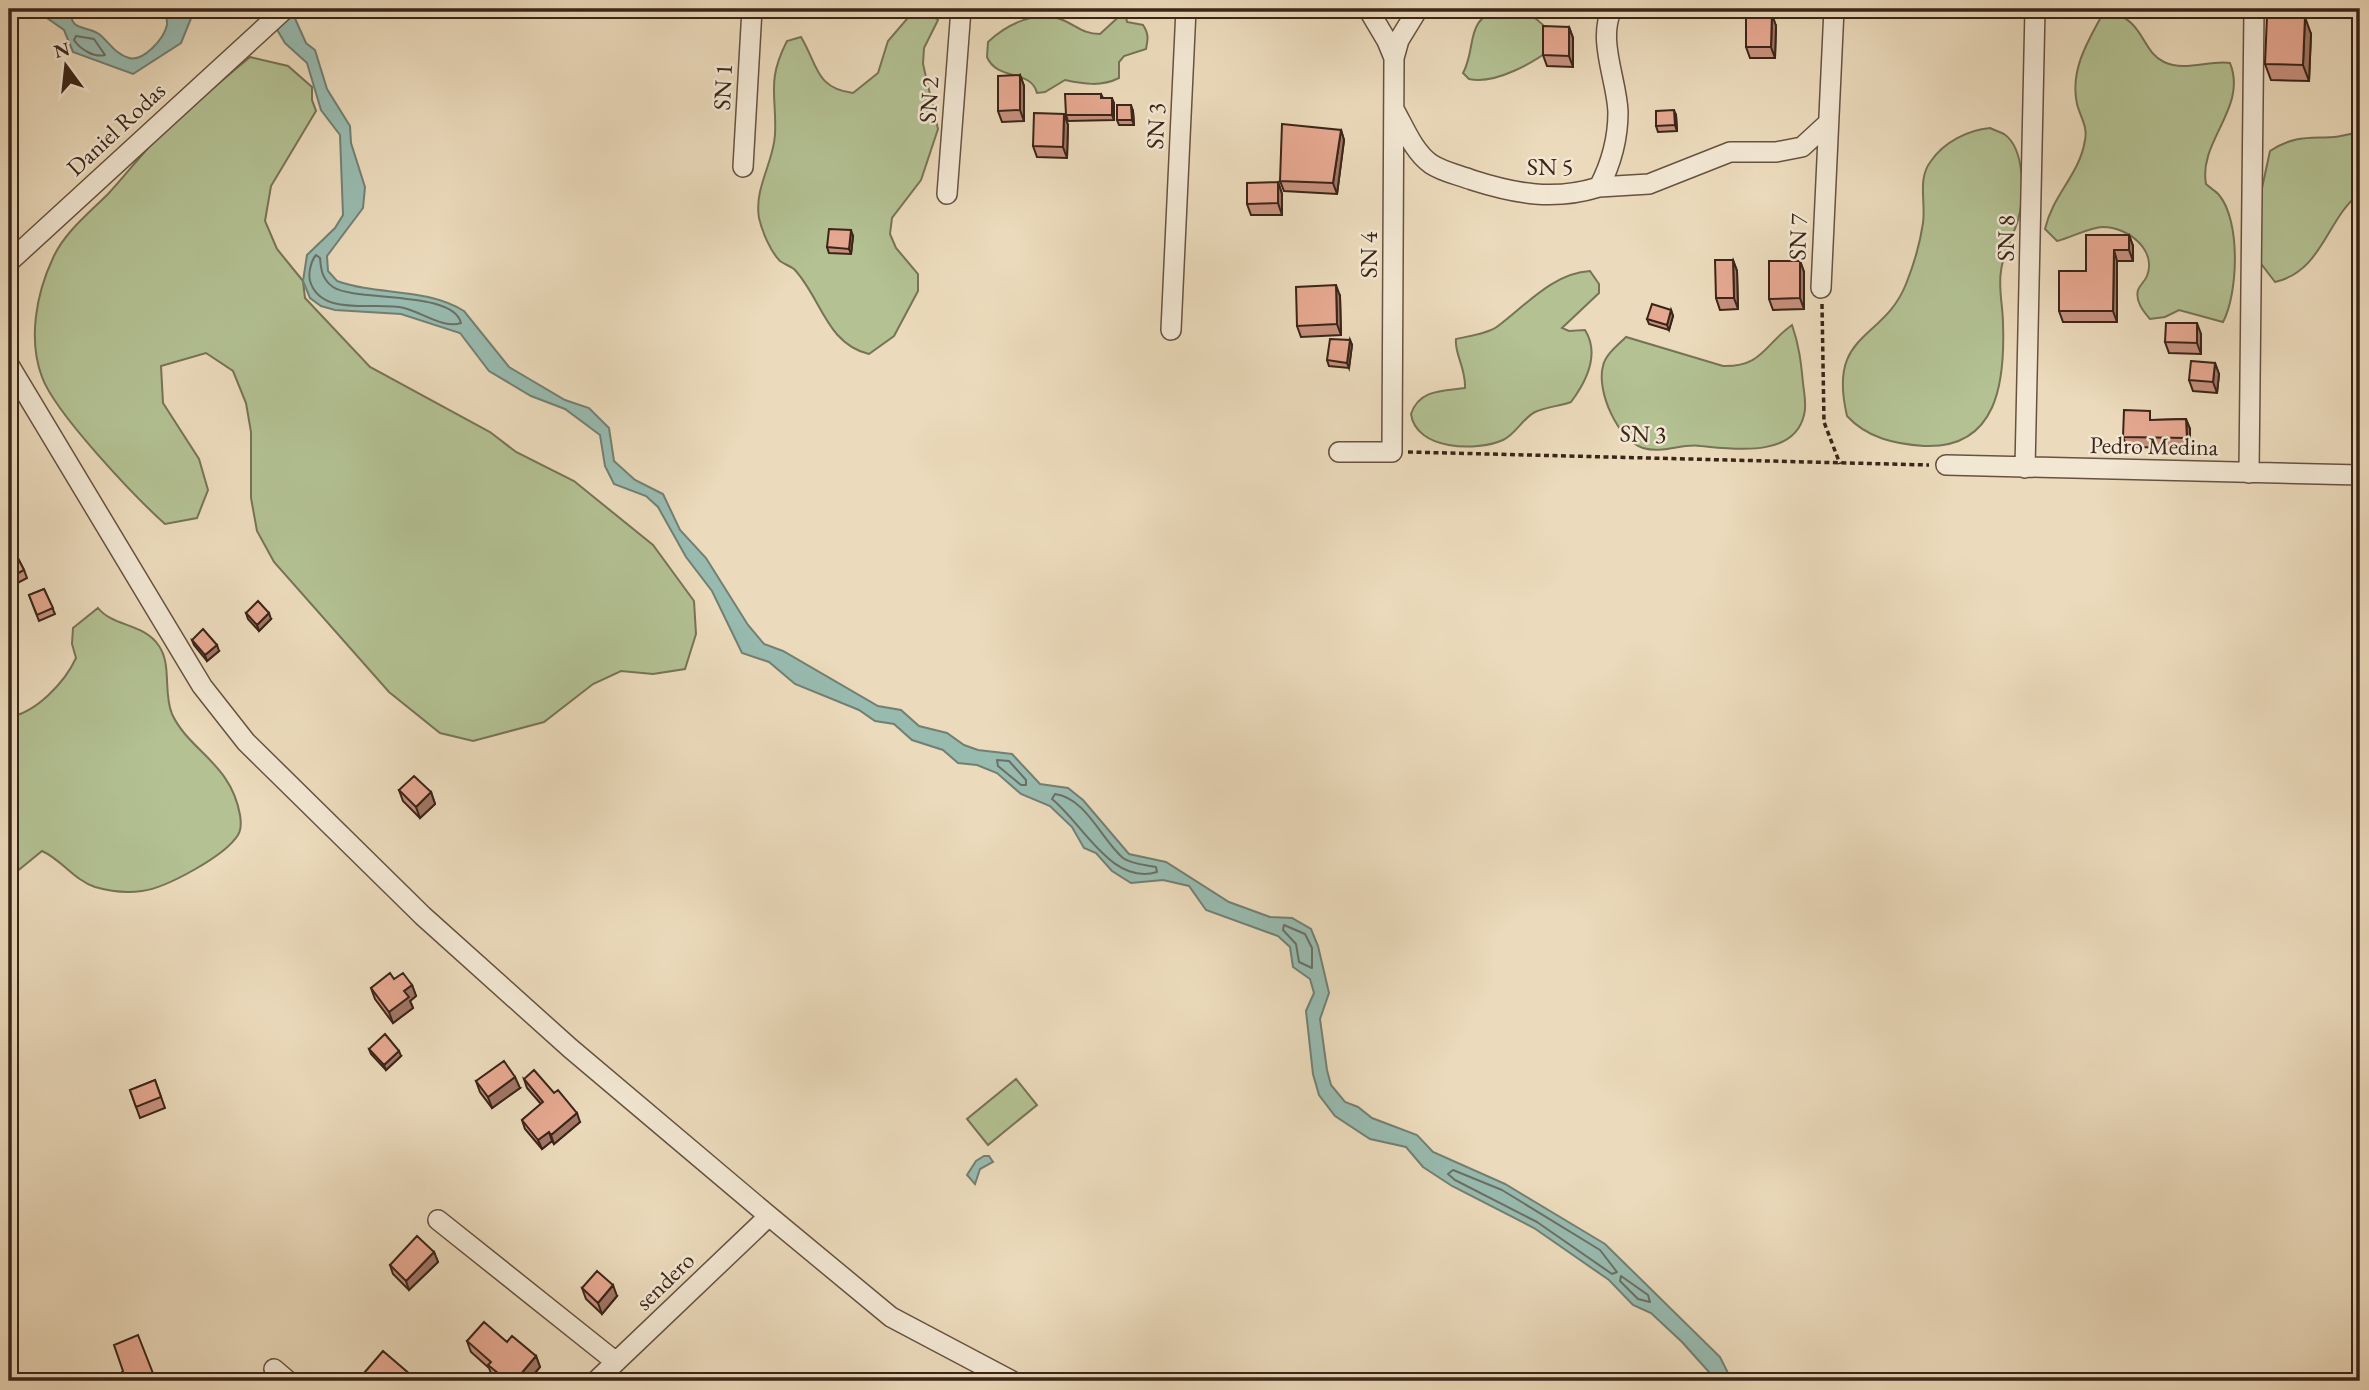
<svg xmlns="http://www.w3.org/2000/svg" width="2369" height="1390" viewBox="0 0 2369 1390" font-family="'EB Garamond',serif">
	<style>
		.green { fill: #b3c193; stroke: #777356; stroke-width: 2 }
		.water { fill: #98bbb0; stroke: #737f73; stroke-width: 2 }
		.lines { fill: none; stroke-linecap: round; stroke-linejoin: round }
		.shore { stroke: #6a7064; stroke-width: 2 }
		.minor-casing { stroke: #675241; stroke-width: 22 }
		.path { stroke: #3b2518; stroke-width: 3.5; stroke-dasharray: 5 3.5; stroke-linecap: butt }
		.minor { stroke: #f2e7d3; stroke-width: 19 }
		.wall { fill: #c6907d; stroke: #3b2518; stroke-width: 2 }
		.shaded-wall { fill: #a17666; stroke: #3b2518; stroke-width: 2 }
		.building { fill: #e6a891; stroke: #3b2518; stroke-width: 2 }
		.labels { text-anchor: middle; stroke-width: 5; stroke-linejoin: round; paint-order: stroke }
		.street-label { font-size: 24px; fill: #3b2518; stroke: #f2e7d3 }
	</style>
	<rect width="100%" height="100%" fill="#ebdabb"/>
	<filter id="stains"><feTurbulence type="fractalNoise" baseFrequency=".00286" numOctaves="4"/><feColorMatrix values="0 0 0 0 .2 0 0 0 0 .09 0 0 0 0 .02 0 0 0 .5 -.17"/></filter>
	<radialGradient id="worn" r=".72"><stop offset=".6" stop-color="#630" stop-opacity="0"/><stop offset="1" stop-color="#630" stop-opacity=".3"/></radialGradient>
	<path class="green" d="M1506,9C1528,9 1549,24 1555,46C1535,62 1495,85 1469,79L1463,73C1478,46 1462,16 1506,9Z
		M1125,11L1127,22L1143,25C1149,34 1148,39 1146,49L1124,56L1119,62V78C1101,87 1084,84 1065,80L1045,92L1037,93C1031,69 997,81 987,57L988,42C1007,24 1039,8 1065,21C1078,27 1084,34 1100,34Z
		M912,13H928L938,20L924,48L923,64L938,129L921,180L892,218L890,234L896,248L918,274V291L894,336L869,354C826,344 821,297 794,269C790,266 784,264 780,261C770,251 762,231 759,218C754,188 773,164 775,135C777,95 766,82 787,41L801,37C818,65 815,88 853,93L878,73L888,41Z
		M2118,14C2145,27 2143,52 2164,62C2185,72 2209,60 2230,63C2248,108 2198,141 2206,184C2210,188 2216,191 2219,195C2241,221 2238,294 2223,322L2179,310L2165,317L2150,319C2143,311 2135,301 2138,290C2140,285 2145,281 2147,276C2157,250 2128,227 2103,227C2089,227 2071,238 2057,241L2045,229C2053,194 2080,174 2085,140C2088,127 2080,116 2077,104C2070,72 2086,44 2101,17Z
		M250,57L288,66L312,87V100L316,111L271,186L265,221L277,249L303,281L305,298L370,367L490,432L516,452L574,481L653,545L694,601L696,634L685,669L653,674L621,671L593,684L544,722L473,741L440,733L389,692L274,562L257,531L251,498V432L246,403L233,371L206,353L161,366L163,403L199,459L208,490L197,518L165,524C135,497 55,413 42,377C28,340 36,294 53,258C64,233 89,213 108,194C123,178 136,161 150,146C182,114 215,86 250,57Z
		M1990,128C1994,130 2000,132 2004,134C2026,149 2024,199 2018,220C2013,237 2003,253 2001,271C1998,288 2003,306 2003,324C2005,381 1998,449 1924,446C1895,444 1867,438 1847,416C1827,331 1883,342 1906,284C1914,264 1920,244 1923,223C1926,201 1917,179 1931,161C1944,142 1968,130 1990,128Z
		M2360,131V193C2326,219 2323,271 2275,282L2249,248L2270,151C2305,128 2323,145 2360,131Z
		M1590,271L1599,284V293L1562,328L1569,331L1585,330C1600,354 1586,382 1571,402C1560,406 1546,407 1535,412C1522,419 1516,434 1503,440C1476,452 1416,450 1411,414C1419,389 1444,391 1465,388C1466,368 1454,353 1456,339C1468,336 1488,334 1498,326C1525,306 1553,273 1590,271Z
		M1792,325C1799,345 1801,362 1803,383C1804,393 1807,405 1804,415C1794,458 1734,449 1701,446C1681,443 1663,454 1643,448C1618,440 1596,391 1603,366C1605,355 1618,345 1626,337L1723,366C1762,367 1764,345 1792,325Z
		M98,608C113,627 144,623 159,646C172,665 163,693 172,714C189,751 231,763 240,815C241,821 241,830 238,835C225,856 166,888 142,891C127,893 109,891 95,887C74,880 62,860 42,851L9,878V717C36,713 65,682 76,658L72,644L73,628Z
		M1016,1079L1037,1105L988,1145L967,1119Z"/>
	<path class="water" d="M43,9H71C69,32 86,25 99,34C109,42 115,54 129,58C143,62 164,39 167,25C168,20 165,14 164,9H190L192,16L181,43L133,74L73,52L64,30L47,18Z
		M293,14L306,43L315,50L327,89L350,126L351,143L365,187L363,208L327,256L328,271L337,281C379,296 424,287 464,311L509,367L565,400L589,408L609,428L614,461L635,480L663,494L680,530L706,558L748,625L764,644L783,651L878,706L901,710L919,726L947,733L964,745L978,750L1012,754L1040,784L1068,788L1083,800L1129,854L1166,862L1229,902L1270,917L1292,918L1311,929L1318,946L1329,993L1320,1019L1327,1070L1331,1085L1345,1102L1358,1107L1372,1118L1417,1135L1433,1152L1505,1184L1605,1244L1720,1357L1732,1381H1717L1682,1342L1651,1313L1633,1305L1609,1280L1534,1228L1452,1186L1423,1167L1406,1147L1370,1139L1335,1116L1319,1095L1313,1074L1306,1011L1314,993L1310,979L1293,967L1290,947L1278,936L1206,910L1189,886L1163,880L1131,883L1112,871L1096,853L1084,848L1072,827L1050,806L1021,794L997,773L977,765L958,763L943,750L912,740L894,724L875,721L859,710L795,684L769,662L742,653L712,591L686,557L658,507L646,496L614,484L605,466L600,435L565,409L531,396L489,371L460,333L401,314L335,310L321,306L310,298L303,281L307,255L335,228L343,215L340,135L321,110L307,63L285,43L276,28Z
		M984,1156H989L993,1162L980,1169L975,1184L967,1175L976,1161Z"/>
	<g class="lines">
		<path class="shore" d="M76,36L94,39L105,55C94,58 80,49 74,40Z
			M316,255L320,258C321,270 322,279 333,287C355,302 453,290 461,323C444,329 421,312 404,308C376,301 321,318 310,281C308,273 311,261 316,255Z
			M997,760L1009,761L1026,780V785H1021L998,766Z
			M1055,794C1086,798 1101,839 1123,858C1131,864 1146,865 1156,867L1157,872C1112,886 1083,824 1052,799Z
			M1284,925L1305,934L1312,948V968L1299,962L1296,944L1283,930Z
			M1453,1170L1502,1190L1600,1250L1617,1272L1612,1274L1537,1222L1455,1180L1448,1174Z
			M1621,1276L1648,1295L1650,1302L1638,1299L1620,1281Z"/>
		<g class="minor-casing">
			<path id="minor" d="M1368,9L1387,41L1394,58
				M1395,111C1405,129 1414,152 1431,164C1443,172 1459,175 1472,180C1516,194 1554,201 1599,187C1611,164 1618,138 1618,112C1617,80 1597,40 1612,9
				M743,167L752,9
				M1599,187L1649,184L1730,152H1776L1802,147L1827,124
				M947,194L961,9
				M9,262L285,9
				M1821,288L1834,9
				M1171,330L1186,9
				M9,365L202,686L246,742L423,916L570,1048L769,1216L891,1317L1012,1381
				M1339,452H1392L1394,58L1399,40L1418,9
				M1946,465L2360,475
				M2025,468L2035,9
				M2249,473L2254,9
				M438,1220L616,1362
				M274,1369L288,1381
				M596,1381L769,1216"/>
		</g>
		<path class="path" d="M1822,304L1824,422L1840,464
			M1408,452L1929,465"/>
		<use href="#minor" class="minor"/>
	</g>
	<path class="wall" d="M1776,26L1775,58H1750L1746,47Z
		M1569,27L1573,38V67L1547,66L1543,55Z
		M2311,34L2309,81L2271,80L2265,64Z
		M1020,75L1024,86V121L1002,122L998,111Z
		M1101,94L1103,98L1114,103V120L1068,121L1066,115Z
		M1133,111L1134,125H1119L1117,120Z
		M1676,115L1677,131L1658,132L1656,126Z
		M1068,125L1067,158L1037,157L1033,146Z
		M1341,130L1344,140L1337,194L1284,191L1280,181Z
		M1278,182L1282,194V215H1251L1247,204Z
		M2129,235L2133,246V261H2117V322H2063L2059,311L2086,271Z
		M853,236L851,254L829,253L827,247Z
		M1733,260L1737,271L1738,309L1720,310L1716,298Z
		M1800,261L1804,272V309L1773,310L1769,299Z
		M1340,296L1341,335L1301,337L1297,326Z
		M1671,310L1673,316L1669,330L1649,324L1647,319Z
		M2201,334V354L2169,353L2165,342Z
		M1350,340L1352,345L1349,368L1329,366L1327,360Z
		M2215,363L2219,374L2217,393L2193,391L2189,380Z
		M2186,419L2190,429V448L2127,447L2123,437L2154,420Z
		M9,541L24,570L27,578L10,587L9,584Z
		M44,589L55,614L39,621L29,595Z
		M246,613L271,619L259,631L248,619Z
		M192,640L219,651L207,661L194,645Z
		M399,790L431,792L435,804L420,818L403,801Z
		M394,979L412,985L416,996L410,1001L413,1008L393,1023L375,999L371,988Z
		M369,1049L401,1056L386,1070L371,1054Z
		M524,1079L580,1122L554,1144L552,1141L542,1149L525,1129L522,1120L541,1104L527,1088Z
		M155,1080L165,1108L140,1118L130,1090Z
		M476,1081L520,1088L492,1108L480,1092Z
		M434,1252L438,1262L409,1290L393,1274L390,1265Z
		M582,1288L617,1296L602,1314L586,1299Z
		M467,1341L507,1342L536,1356L540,1367L528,1381H498L492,1376L489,1368L471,1352Z"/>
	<path class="shaded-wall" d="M1772,14L1776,26L1775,58L1771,47Z
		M2305,17L2311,34L2309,81L2303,65Z
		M1569,27L1573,38V67L1569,56Z
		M1020,75L1024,86V121L1020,110Z
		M1112,98L1114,103V120L1112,115Z
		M1131,105L1133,111L1134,125L1132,120Z
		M1674,110L1676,115L1677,131L1675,125Z
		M1064,114L1068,125L1067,158L1063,147Z
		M1341,130L1344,140L1337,194L1333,183Z
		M1278,182L1282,194V215L1278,203Z
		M851,230L853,236L851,254L849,249Z
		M2129,235L2133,246V261L2129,250Z
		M2114,250L2117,261V322L2113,311Z
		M1733,260L1737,271L1738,309L1734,298Z
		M1800,261L1804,272V309L1800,298Z
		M1336,285L1340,296L1341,335L1337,324Z
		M1671,310L1673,316L1669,330L1667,325Z
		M2197,323L2201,334V354L2197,343Z
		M1350,340L1352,345L1349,368L1347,363Z
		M2215,363L2219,374L2217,393L2213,382Z
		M2186,419L2190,429V448L2187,438Z
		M269,613L271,619L259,631L257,625Z
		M217,645L219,651L207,661L205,655Z
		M431,792L435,804L420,818L416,807Z
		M412,985L416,996L410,1001L413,1008L393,1023L389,1012L404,991Z
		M399,1051L401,1056L386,1070L384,1065Z
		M515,1077L520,1088L492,1108L488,1097Z
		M577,1113L580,1122L554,1144L551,1135Z
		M549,1132L552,1141L542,1149L538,1140Z
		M434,1252L438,1262L409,1290L406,1281Z
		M613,1285L617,1296L602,1314L598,1303Z
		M536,1356L540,1367L528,1381H515Z"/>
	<path class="building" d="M1746,14H1772L1771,47H1746Z
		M2267,16L2305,17L2303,65L2265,64Z
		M1543,26L1569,27V56L1543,55Z
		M1020,75V110L998,111V76Z
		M1065,94H1101V98H1112V115H1066Z
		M1117,105H1131L1132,120H1117Z
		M1674,110L1675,125L1656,126V111Z
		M1034,113L1064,114L1063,147L1033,146Z
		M1282,124L1341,130L1333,183L1280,181Z
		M1278,182V203L1247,204V183Z
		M829,229L851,230L849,249L827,247Z
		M2086,235H2129V250H2114L2113,311H2059V271H2086Z
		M1715,260H1733L1734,298H1716Z
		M1769,261H1800V298L1769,299Z
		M1336,285L1337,324L1297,326L1296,287Z
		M1652,304L1671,310L1667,325L1647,319Z
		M2166,323H2197V343L2165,342Z
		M1330,339L1350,340L1347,363L1327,360Z
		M2191,361L2215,363L2213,382L2189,380Z
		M2124,410L2150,411V420L2186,419L2187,438L2123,437Z
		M9,541L24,570L9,578Z
		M44,589L53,608L37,615L29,595Z
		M258,601L269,613L257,625L246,613Z
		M203,629L217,645L205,655L192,640Z
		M414,776L431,792L416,807L399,790Z
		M390,973L394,979L403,973L412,985L404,991L409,997L389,1012L371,988Z
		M385,1034L399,1051L384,1065L369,1049Z
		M504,1061L515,1077L488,1097L476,1081Z
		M534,1070L554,1093L558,1090L577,1113L551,1135L549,1132L538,1140L522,1120L543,1102L524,1079Z
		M155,1080L161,1097L136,1107L130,1090Z
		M417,1236L434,1252L406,1281L390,1265Z
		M597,1271L613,1285L598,1303L582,1288Z
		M484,1322L507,1342L512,1336L536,1356L515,1381H508L488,1365L491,1362L467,1341Z
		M138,1335L156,1381H114L123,1371L114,1345Z
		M383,1351L412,1376L408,1381H359L358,1380Z"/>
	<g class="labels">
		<g class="street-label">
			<text transform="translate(723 87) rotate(-87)" y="8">SN 1</text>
			<text transform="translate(929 100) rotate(-86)" y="8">SN 2</text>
			<text transform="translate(1156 126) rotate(-87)" y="8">SN 3</text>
			<text transform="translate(116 129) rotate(-43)" y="8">Daniel Rodas</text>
			<text x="1550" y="175">SN 5</text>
			<text transform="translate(1798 237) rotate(-88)" y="8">SN 7</text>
			<text transform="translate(2006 238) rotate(-89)" y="8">SN 8</text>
			<text transform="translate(1369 255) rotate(-90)" y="8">SN 4</text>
			<text transform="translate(1643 434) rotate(2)" y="8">SN 3</text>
			<text transform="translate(2154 446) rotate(1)" y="8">Pedro Medina</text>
			<text transform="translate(665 1281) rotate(-44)" y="8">sendero</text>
		</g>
	</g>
	<rect width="2369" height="1390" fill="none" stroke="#ebdabb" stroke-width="35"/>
	<rect x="10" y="10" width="2348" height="1369" fill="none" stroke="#3b2518" stroke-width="3.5"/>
	<rect x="18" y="18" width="2334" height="1355" fill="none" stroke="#3b2518" stroke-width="2"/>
	<g transform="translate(66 66) rotate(345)" stroke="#f2e7d3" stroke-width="5" paint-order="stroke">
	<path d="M0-5L12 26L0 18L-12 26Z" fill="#3b2518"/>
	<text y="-10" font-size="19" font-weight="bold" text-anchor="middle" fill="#3b2518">N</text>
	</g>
	<rect width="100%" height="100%" filter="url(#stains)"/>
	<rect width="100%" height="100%" fill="url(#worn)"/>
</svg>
